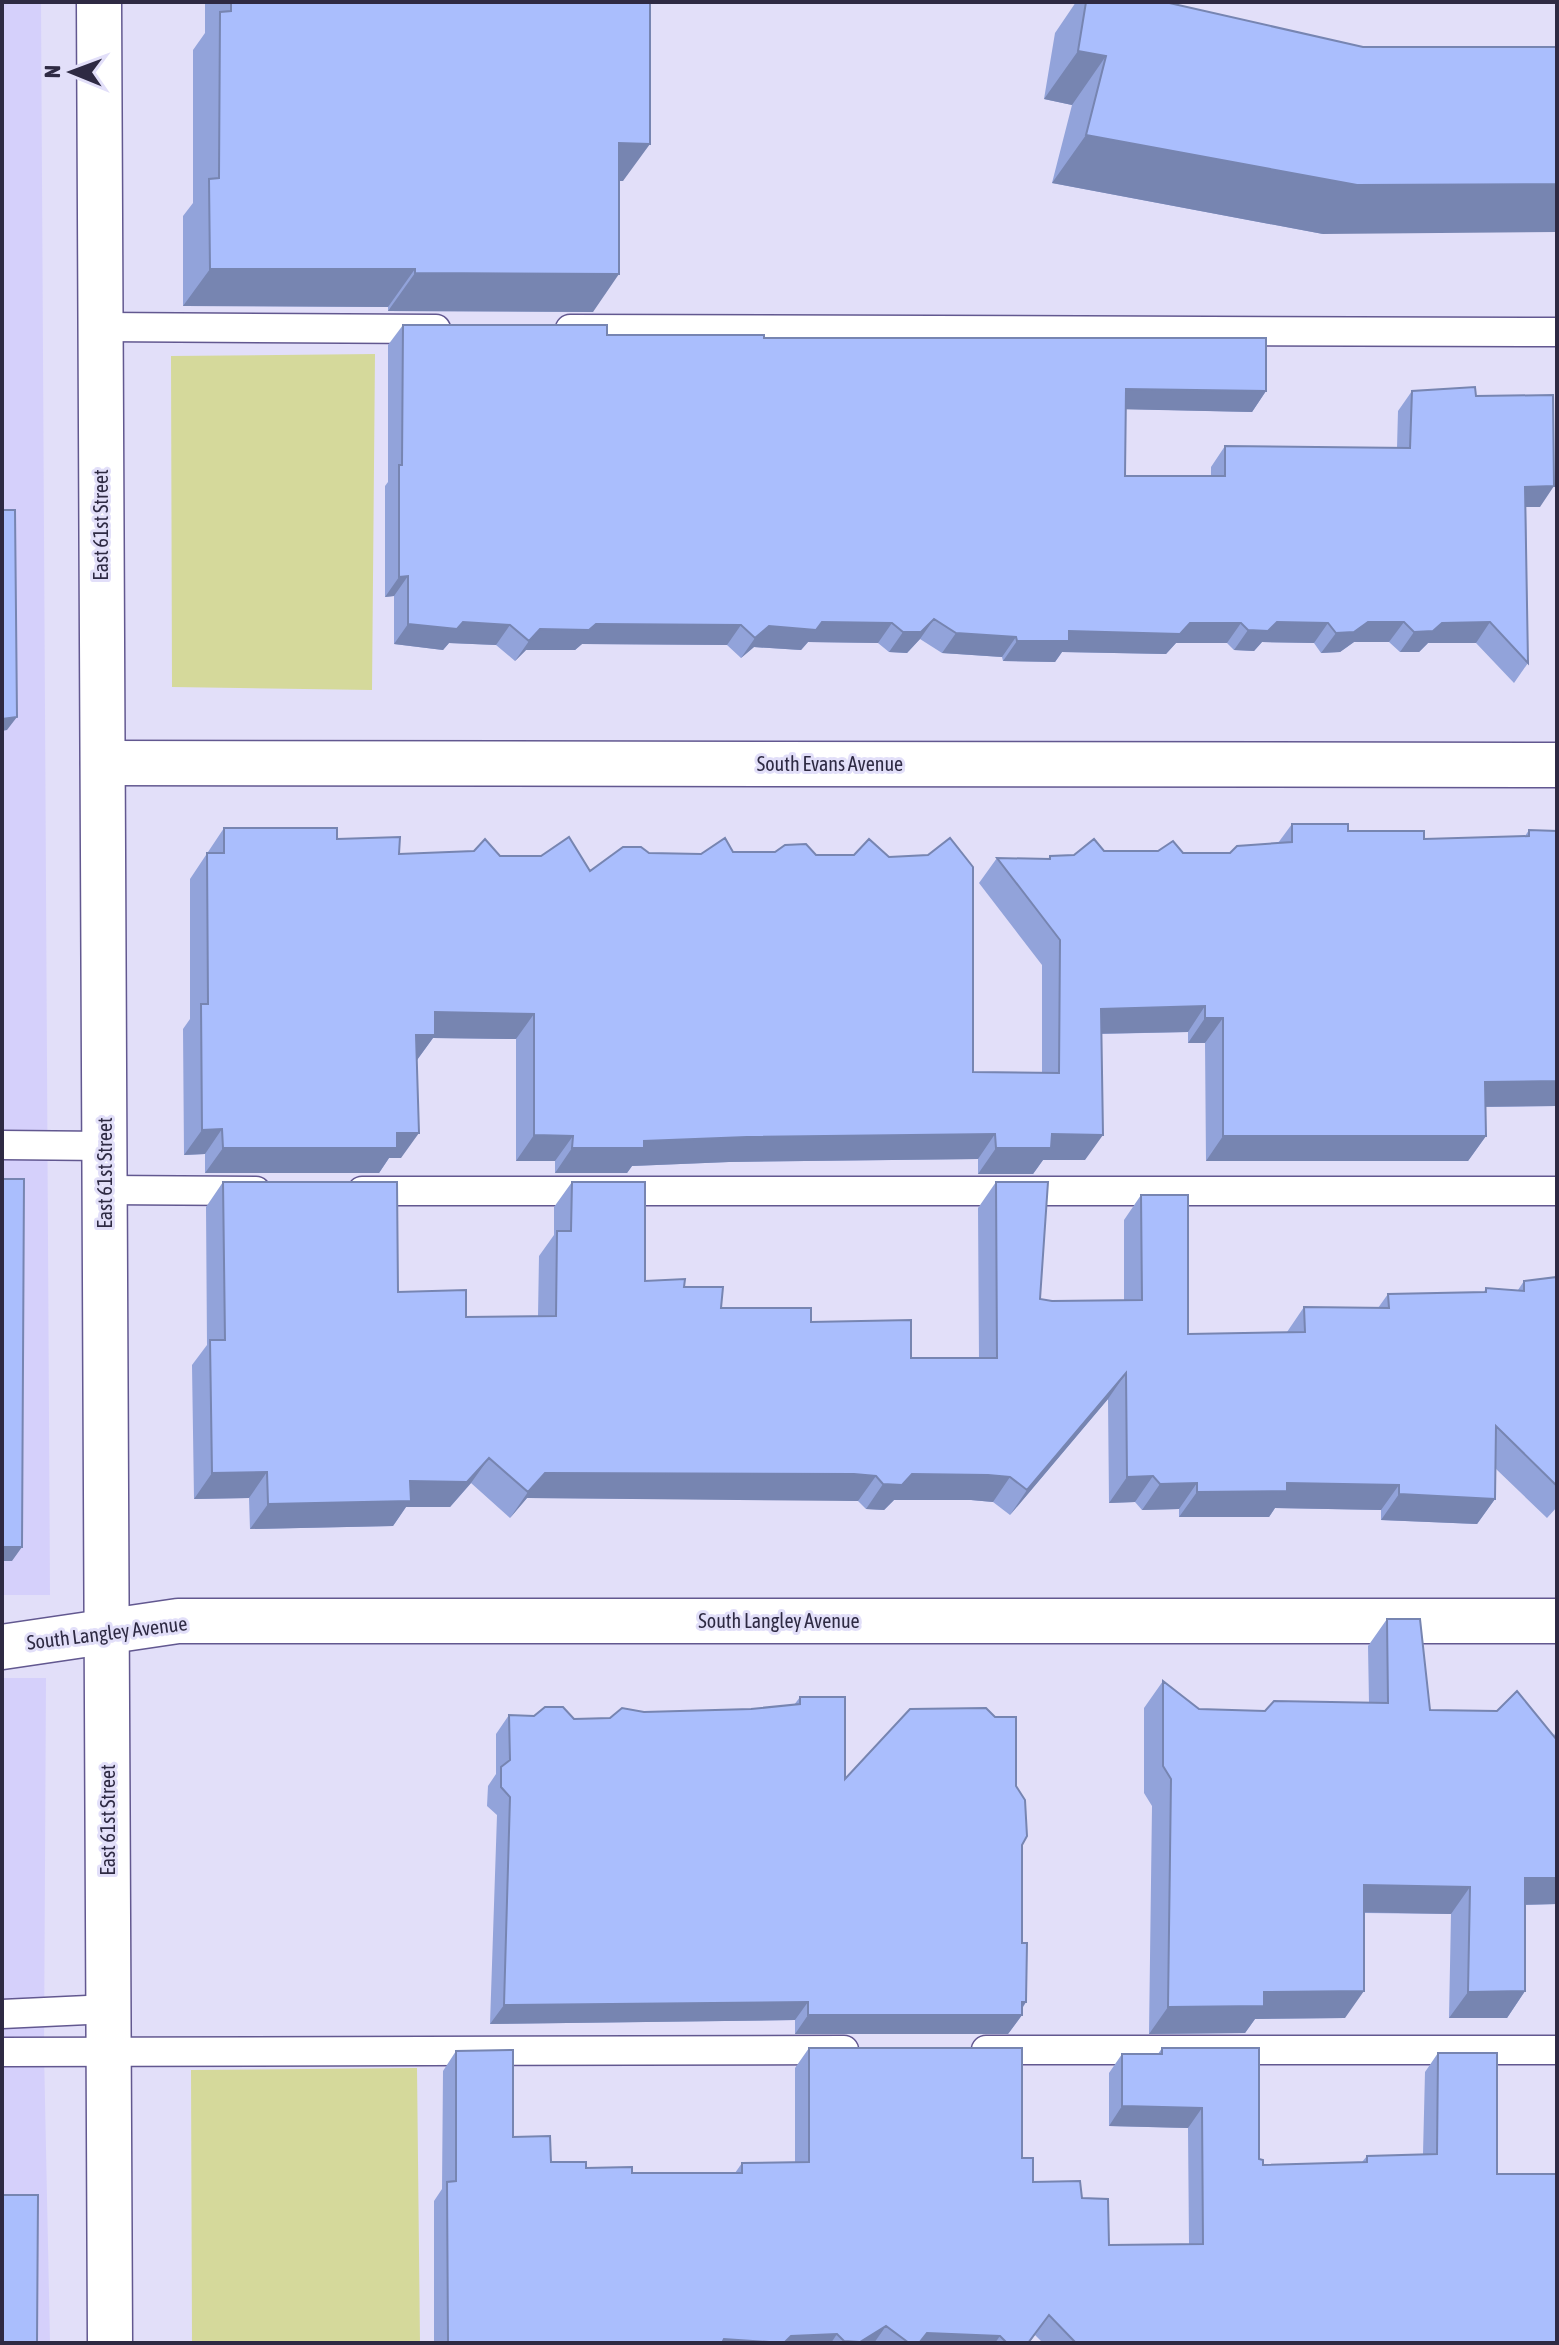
<svg xmlns="http://www.w3.org/2000/svg" width="1559" height="2345" viewBox="0 0 1559 2345" font-family="'Asap Condensed',sans-serif">
	<style>
		.built { fill: #d5d0fb }
		.green { fill: #d5d99b }
		.lines { fill: none; stroke-linecap: round; stroke-linejoin: round }
		.lane-casing { stroke: #625890; stroke-width: 31 }
		.street-casing { stroke: #625890; stroke-width: 47 }
		.secondary-casing { stroke: #625890; stroke-width: 47 }
		.lane { stroke: #fff; stroke-width: 28 }
		.street { stroke: #fff; stroke-width: 44 }
		.secondary { stroke: #fff; stroke-width: 44 }
		.wall { fill: #92a3da }
		.shaded-wall { fill: #7785b1 }
		.building { fill: #aabefd; stroke: #7785b1; stroke-width: 2 }
		.labels { text-anchor: middle; stroke-width: 6; stroke-linejoin: round; paint-order: stroke }
		.street-label { font-size: 20px; fill: #2e2a43; stroke: #e2dff9 }
	</style>
	<rect width="100%" height="100%" fill="#e2dff9"/>
	<path class="built" d="M2,2H41L50,1595H2Z
		M2,1678H46L44,2052L50,2343H2Z"/>
	<path class="green" d="M375,354L372,690L172,687L171,356Z
		M417,2068L420,2343H192L191,2070Z"/>
	<g class="lines">
		<g class="lane-casing">
			<path id="lane" d="M101,327L436,329
				M570,329L1557,332
				M2,1145L105,1146
				M105,1190L256,1191
				M362,1191H1557
				M2,2014L109,2009
				M986,2050H1557
				M2,2052L844,2050"/>
		</g>
		<g class="street-casing">
			<path id="street" d="M103,763L1557,765
				M2,1647L178,1621H1557"/>
		</g>
		<g class="secondary-casing">
			<path id="secondary" d="M99,2L110,2343"/>
		</g>
		<use href="#lane" class="lane"/>
		<use href="#street" class="street"/>
		<use href="#secondary" class="secondary"/>
	</g>
	<path class="wall" d="M205,2H650L623,181H619L593,312L388,311V307L183,306V216L193,203V50L205,33Z
		M1076,2H1165L1323,234L1052,183L1072,105L1044,99L1055,33Z
		M403,325L607,335L764,338L1266,391L1252,412L1126,409L1125,476H1211V467L1225,446L1397,448L1398,411L1412,391L1476,396L1540,507H1526L1528,663L1514,683L1476,643H1428L1419,652H1400L1389,642H1354L1340,652L1321,653L1314,643L1262,642L1254,651L1234,650L1227,643H1176L1166,654L1062,652L1055,662L1003,661L1002,657L942,653L920,639L907,653L889,652L878,643L808,642L801,650L754,647L741,658L727,645L582,644L575,650H526L515,661L496,645L449,643L443,650L394,644V596L385,597V486L388,482V345Z
		M1292,824L1348,831L1424,839L1525,836L1529,830L1557,831V1106L1485,1107L1486,1136L1468,1161H1206L1205,1043H1188V1032L1101,1034L1085,1160H1043L1033,1174H978V1159L729,1162L632,1166L627,1173H555V1161H516V1039L433,1038L417,1060L401,1158H389L379,1173H205V1154L184,1155L183,1029L190,1019V879L224,828L337,839L399,854L500,856L590,871L649,853L701,854L733,852L973,1072L1042,1073V965L979,883L997,858L1048,859L1050,856L1074,855L1104,851L1183,853H1230L1278,843Z
		M223,1182L398,1292L466,1317L538,1316L539,1256L554,1235V1207L572,1182L645,1281L684,1287L721,1308L811,1322L911,1358H979L978,1208L996,1182L1040,1299L1052,1301L1124,1300V1220L1141,1195L1188,1334L1287,1332L1304,1307L1378,1308L1388,1294L1484,1292L1486,1288L1518,1290L1524,1281L1557,1277V1507L1547,1518L1495,1468V1499L1477,1524L1381,1520V1510L1275,1508L1269,1517H1179V1509L1142,1510L1135,1502L1109,1503L1108,1399L1010,1515L993,1502L971,1500H894L884,1510L866,1509L858,1501L836,1500L527,1498L510,1518L471,1483L450,1507H406L393,1526L250,1529L249,1498L194,1499L192,1365L207,1345L206,1207Z
		M1387,1619L1430,1710L1554,1736L1557,1728V1904L1525,1905V1991L1507,2018H1449L1451,1914L1364,1913L1345,2018L1255,2019L1245,2033L1149,2034L1152,1806L1144,1793V1708L1163,1681L1199,1709L1265,1711L1369,1703L1368,1646Z
		M800,1697L845,1779L1016,1786L1022,1845V1943L1026,2002L1022,2009V2015L1008,2034H795V2020L490,2024L497,1815L487,1806L488,1786L496,1774V1734L509,1715L574,1719L610,1718L644,1712L751,1709L794,1705Z
		M809,2048L1022,2158L1033,2182L1082,2198L1109,2245L1189,2244L1188,2128L1109,2126V2073L1122,2054H1158L1162,2048L1263,2165L1362,2162L1367,2156L1423,2154L1425,2072L1438,2053L1497,2174L1557,2343H1043L1035,2335L1029,2343H434V2201L442,2189L443,2071L456,2051L513,2137L551,2162L586,2168L632,2173H735L742,2163L795,2162V2068Z"/>
	<path class="shaded-wall" d="M1078,51L1106,56L1072,105L1044,99Z
		M1086,135L1557,184V232L1323,234L1052,183Z
		M619,143L650,144L623,181H593Z
		M210,269H415L388,307L183,306Z
		M415,273L619,274L593,312L388,311Z
		M1126,389L1266,391L1252,412L1112,409Z
		M1554,486L1540,507H1511L1525,487Z
		M408,576L394,596L385,597L399,577Z
		M934,619L920,639L907,653L889,652L903,632Z
		M463,622L510,625L496,645L449,643L443,650L394,644L408,624Z
		M822,622L892,623L878,643L808,642L801,650L754,647L741,658L755,638L769,626Z
		M1277,622L1328,623L1314,643L1262,642L1254,651L1234,650L1248,630Z
		M1368,622H1404L1389,642H1354L1340,652L1321,653L1336,633Z
		M1490,622L1476,643H1428L1419,652H1400L1414,632L1442,623Z
		M1190,623H1241L1227,643H1176L1166,654L1062,652L1055,662L1003,661L1017,641L1069,631Z
		M596,624L741,625L727,645L582,644L575,650H526L515,661L529,641L540,629Z
		M956,633L1016,637L1002,657L942,653Z
		M17,717L7,730L2,731V719Z
		M1205,1006L1188,1032L1083,1034L1101,1009Z
		M435,1012L534,1014L516,1039L433,1038L417,1060L416,1035Z
		M1205,1018H1223L1205,1043H1188Z
		M1557,1081V1106L1467,1107L1485,1082Z
		M222,1129L205,1154L184,1155L202,1130Z
		M397,1133H419L401,1158H389L379,1173H205L223,1148Z
		M995,1134L978,1159L729,1162L632,1166L627,1173H555L572,1148L644,1141L747,1137Z
		M1052,1134L1103,1135L1085,1160H1043L1033,1174H978L996,1148Z
		M534,1135L573,1136L555,1161H516Z
		M1223,1136H1486L1468,1161H1206Z
		M1126,1373L1108,1399L1010,1515L1027,1490Z
		M489,1458L471,1483L450,1507H406L393,1526L250,1529L268,1504L410,1481Z
		M267,1472L249,1498L194,1499L212,1473Z
		M545,1473L854,1474L876,1476L858,1501L527,1498L510,1518L528,1492Z
		M912,1474L988,1475L1010,1477L993,1502L971,1500H894L884,1510L866,1509L883,1484Z
		M1153,1476L1135,1502L1109,1503L1127,1477Z
		M1197,1483L1179,1509L1142,1510L1160,1484Z
		M1287,1483L1399,1485L1381,1510L1275,1508L1269,1517H1179L1197,1492Z
		M1399,1494L1495,1499L1477,1524L1381,1520Z
		M2,1547H22L12,1561H2Z
		M1525,1878H1557V1904L1507,1905Z
		M1364,1885L1470,1887L1451,1914L1345,1912Z
		M1364,1991L1345,2018L1255,2019L1245,2033L1149,2034L1168,2007L1264,1992Z
		M1525,1991L1507,2018H1449L1468,1992Z
		M808,2002L795,2020L490,2024L504,2005Z
		M1026,2002L1017,2015H1022L1008,2034H795L808,2015Z
		M1122,2106L1202,2108L1188,2128L1109,2126Z
		M886,2326L874,2343H842L844,2341Z
		M927,2333L1000,2336L995,2343H919Z
		M837,2334L831,2343H722L724,2339Z"/>
	<path class="building" d="M231,2H650V144L619,143V274L415,273V269H210L209,179L219,178L220,12L231,11Z
		M1086,2H1165L1363,47H1557V184L1357,185L1086,135L1106,56L1078,51Z
		M403,325H607V335H764V338H1266V391L1126,389L1125,476H1225V446L1410,448L1412,391L1475,387L1476,396L1553,395L1554,486L1525,487L1528,663L1490,622L1442,623L1433,631L1414,632L1404,622H1368L1354,632L1336,633L1328,623L1277,622L1268,631L1248,630L1241,623H1190L1180,634L1069,631V641H1017L1016,637L956,633L934,619L921,632H903L892,623L822,622L816,630L769,626L755,638L741,625L596,624L589,630L540,629L529,641L510,625L463,622L457,629L408,624V576L399,577V465H402Z
		M2,510H15L17,717L2,719Z
		M1292,824H1348V831H1424V839L1529,836V830L1557,831V1081L1485,1082L1486,1136H1223V1018H1205V1006L1101,1009L1103,1135L1052,1134L1051,1148H996L995,1134L747,1137L644,1141V1148H572L573,1136L534,1135V1014L435,1012V1035H416L419,1133H397V1148H223L222,1129L202,1130L201,1004H208L207,853H224V828H337V839L400,837L399,854L474,851L485,839L500,856H541L569,837L590,871L623,847H641L649,853L701,854L725,838L733,852H775L785,845L806,844L816,855H854L869,839L889,857L928,855L950,838L973,867V1072L1059,1073L1060,940L997,858L1050,859V856L1074,855L1094,839L1104,851H1158L1173,841L1183,853H1230L1237,846L1292,842Z
		M2,1179H24L22,1547H2Z
		M223,1182H397L398,1292L466,1290V1317L556,1316L557,1231H571L572,1182H645V1281L685,1279L684,1287H723L721,1308H811V1322L911,1320V1358H997L996,1182H1048L1040,1299L1052,1301L1142,1300L1141,1195H1188V1334L1305,1332L1304,1307L1389,1308L1388,1294L1486,1292V1288L1524,1291V1281L1557,1277V1486L1496,1426L1495,1499L1399,1494V1485L1287,1483V1491L1197,1492V1483L1160,1484L1153,1476L1127,1477L1126,1373L1027,1490L1010,1477L988,1475L912,1474L902,1485L883,1484L876,1476L854,1474L545,1473L528,1492L489,1458L467,1482L410,1481L411,1501L268,1504L267,1472L212,1473L210,1340H225Z
		M1387,1619H1420L1430,1710L1497,1711L1517,1691L1557,1740V1878H1525V1991L1468,1992L1470,1887L1364,1885V1991L1264,1992V2006L1168,2007L1171,1779L1163,1766V1681L1199,1709L1265,1711L1274,1701L1388,1703Z
		M800,1697H845V1779L910,1709L986,1708L995,1717H1016V1786L1025,1800L1027,1836L1022,1845V1943H1027L1026,2002H1022V2015H808V2002L504,2005L510,1797L501,1787V1767L510,1760L509,1715L534,1716L545,1707H563L574,1719L610,1718L622,1708L644,1712L751,1709L800,1704Z
		M809,2048H1022V2158H1033V2182L1080,2181L1082,2198L1108,2199L1109,2245L1203,2244L1202,2108L1122,2106V2054H1162V2048H1259V2159L1263,2160V2165L1367,2162V2156L1437,2154L1438,2053H1497V2174H1557V2343H1086L1075,2342L1049,2315L1028,2343H1007L1000,2336L927,2333L919,2343H909L886,2326L860,2342L844,2341L837,2334L791,2336L784,2343L724,2339L722,2343H448L447,2182L456,2181V2051L513,2050V2137L550,2136L551,2162H586V2168L632,2167V2173H742V2163L809,2162Z
		M2,2195H38L37,2343H2Z"/>
	<g class="labels">
		<g class="street-label">
			<text transform="translate(101 525) rotate(-90)" y="7">East 61st Street</text>
			<text x="830" y="771">South Evans Avenue</text>
			<text transform="translate(105 1173) rotate(-90)" y="7">East 61st Street</text>
			<text x="779" y="1628">South Langley Avenue</text>
			<text transform="translate(107 1633) rotate(-7)" y="7">South Langley Avenue</text>
			<text transform="translate(108 1820) rotate(-90)" y="7">East 61st Street</text>
		</g>
	</g>
	<rect width="1559" height="2345" fill="none" stroke="#2e2a43" stroke-width="8"/>
	<g transform="translate(72 72) rotate(271)" stroke="#e2dff9" stroke-width="6" paint-order="stroke">
	<path d="M0-6L14 30L0 20L-14 30Z" fill="#2e2a43"/>
	<text y="-12" font-size="22" font-weight="bold" text-anchor="middle" fill="#2e2a43">N</text>
	</g>
</svg>
